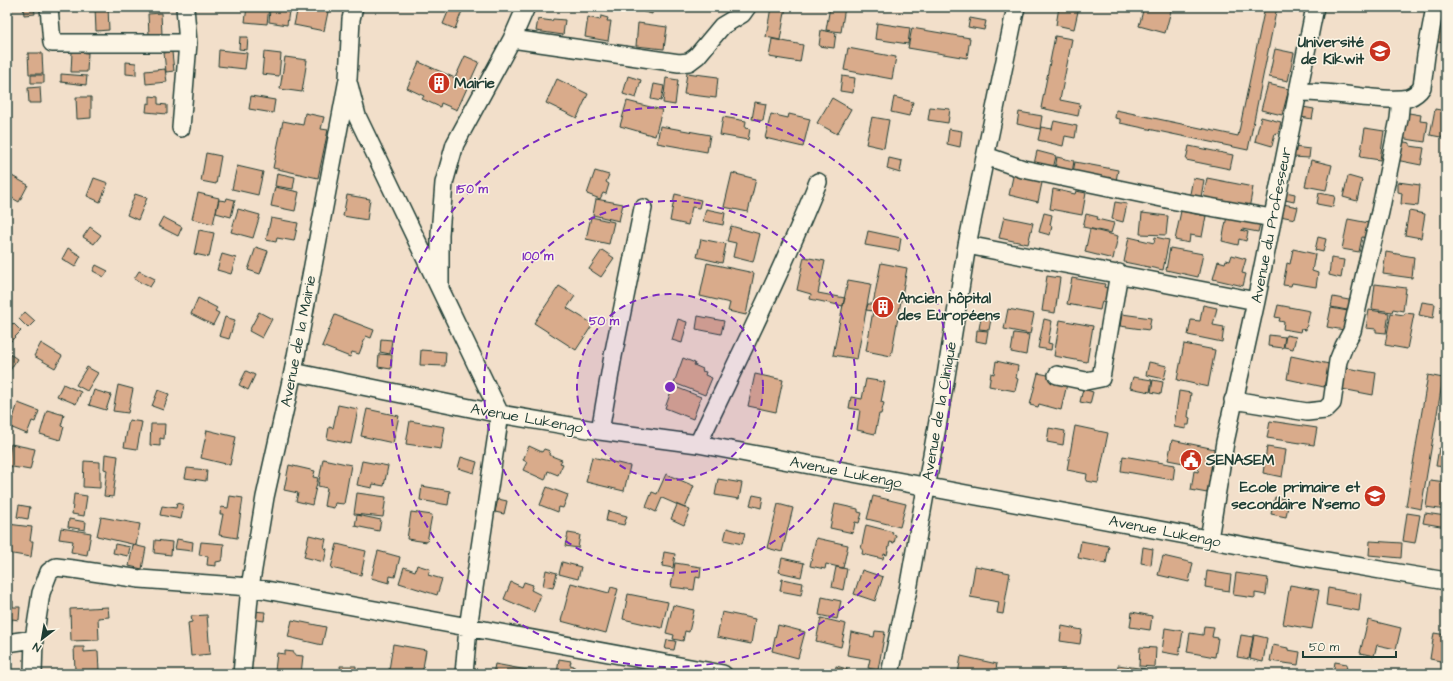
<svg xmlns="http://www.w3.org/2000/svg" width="1453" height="681" viewBox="0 0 1453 681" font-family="'Architects Daughter',sans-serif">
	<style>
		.building { fill: #d9ab8b; stroke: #1f3d34 }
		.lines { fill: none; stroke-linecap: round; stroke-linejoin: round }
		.minor-casing { stroke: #1f3d34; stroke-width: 20 }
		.minor { stroke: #fcf5e5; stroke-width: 17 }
		.ring { fill: none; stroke: #7b2cbf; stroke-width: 2; stroke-dasharray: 7 5 }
		.labels { text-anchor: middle; stroke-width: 3; stroke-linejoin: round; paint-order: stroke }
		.poi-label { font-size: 15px; font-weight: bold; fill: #1f3d34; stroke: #fcf5e5; text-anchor: start }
		.street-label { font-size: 15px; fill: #1f3d34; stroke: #fcf5e5 }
		.centre { fill: #7b2cbf; stroke: #fcf5e5; stroke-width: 2 }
		.ring-label { font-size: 12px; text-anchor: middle; font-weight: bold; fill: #7b2cbf; stroke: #fcf5e5; stroke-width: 3; stroke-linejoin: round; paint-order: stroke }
	</style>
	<rect width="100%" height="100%" fill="#f2dfca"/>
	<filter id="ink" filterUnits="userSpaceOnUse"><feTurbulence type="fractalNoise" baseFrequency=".025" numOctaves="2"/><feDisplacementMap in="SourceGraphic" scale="8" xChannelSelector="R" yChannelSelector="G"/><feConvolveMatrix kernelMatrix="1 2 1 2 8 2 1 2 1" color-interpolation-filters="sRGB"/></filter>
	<g filter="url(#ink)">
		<path class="building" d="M23,7H34L35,14L24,15Z
			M95,7H108L109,30L96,31Z
			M247,7H269L267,24L245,22Z
			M298,7H329L324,31L294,25Z
			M450,7L462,11L455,29L443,24Z
			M633,7H653L652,14L633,9Z
			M771,7H786L780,40L766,37Z
			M830,7H845L841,32L826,30Z
			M1059,7H1079L1074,29L1056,25Z
			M1144,7H1172L1165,33L1139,26Z
			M1265,7H1277L1248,150L1120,123V119L1115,118L1116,110L1238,136Z
			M1282,7H1300L1299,11Z
			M1444,7H1446V43L1437,42Z
			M270,9L289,11L287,25L269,22Z
			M161,13L162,35H149L148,14Z
			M601,16L608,18L607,21H611L608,41L585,37L588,17L600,20Z
			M970,18L986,21L984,30L968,27Z
			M538,19L552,21L553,19L565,20L563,35L536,31Z
			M638,23L667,27L664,49L636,46Z
			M877,23L910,28L908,44L875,39Z
			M912,28L970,38L967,58L908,48Z
			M821,30L836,33L834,48L819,46Z
			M1055,36L1072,39L1060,100L1080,104L1078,116L1041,108Z
			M240,37H248L247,50L239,49Z
			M772,39L803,45L800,62L769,57Z
			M848,48L896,57L892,79L844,70Z
			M1275,49L1294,53L1288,81L1269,77Z
			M219,50L247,53L245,69L218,66Z
			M72,52L88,53L87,72H71Z
			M172,52L174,71L166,72L164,53Z
			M264,52L281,54L279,76L262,74Z
			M28,53H42L43,74H29Z
			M465,56L479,62L457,110L441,103L440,107L422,99L424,96L407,88L419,62L455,78Z
			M285,57L307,60L302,92L280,89Z
			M126,62L136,63V75L126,74Z
			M165,69L167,82L146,84L145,71Z
			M687,73L718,77L716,98L684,94Z
			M61,74L87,76L86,85L61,82Z
			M31,75H44V83H31Z
			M628,76L641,80L636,98L623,94Z
			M842,76L855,78L853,93L840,91Z
			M666,78L678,80L675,105L663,103Z
			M557,79L588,94L577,118L546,103Z
			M654,84L664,86L661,101L651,99Z
			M1268,84L1289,89L1282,115L1261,110Z
			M40,87L41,103H29L28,88Z
			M150,96L158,97V104L167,105V114L146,112L147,103L150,104Z
			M251,96L275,100L273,113L249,109Z
			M76,97H91V118L77,119Z
			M894,97L913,102L909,116L891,112Z
			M832,98L851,109L837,134L817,123Z
			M627,101L662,110L655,136L620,126Z
			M755,102L766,104L763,121L752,119Z
			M930,107L950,109L948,123L928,120Z
			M1303,107L1314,109L1312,119L1301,117Z
			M1435,109L1446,111V138L1430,135Z
			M1019,112L1042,116L1040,129L1017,124Z
			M1403,112L1421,115L1420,121L1428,122L1425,142L1399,138Z
			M305,113L324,117L321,129L328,130L318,178L273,168L283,121L303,125Z
			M771,114L788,118L789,114L810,119L803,147L765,138Z
			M723,117L746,121L745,128L750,129L748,140L720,135Z
			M872,117L889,120L884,148L866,144Z
			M1261,117L1281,122L1278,134L1275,133L1272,146L1255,141Z
			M1054,121L1077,126L1075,138L1065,136L1063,146L1038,140L1041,127L1052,129Z
			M660,126L710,135L707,152L657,143Z
			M1365,128L1384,131L1380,160L1360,157Z
			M949,129L962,131L960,147L947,144Z
			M1399,141L1410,143V146L1424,148L1421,165L1396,160Z
			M1189,146L1233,155L1230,169L1186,160Z
			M1294,147L1310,149L1309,158L1293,157Z
			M1037,151L1056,156L1053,169L1034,164Z
			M206,153L221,156L216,184L201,181Z
			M1057,157L1074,161L1072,173L1055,169Z
			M889,158L902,161L900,173L887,169Z
			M1311,160L1332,165L1326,190L1305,186Z
			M1075,162L1118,170L1116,181L1073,172Z
			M237,166L263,172L258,195L232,189Z
			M595,171L609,175L606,182L609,184L606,194L603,193L600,199L587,194Z
			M1014,172L1043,178L1038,202L1009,195Z
			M277,173L295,177L293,189L275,186Z
			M732,173L756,179L748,212L724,207Z
			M12,176L28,185L19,202L7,195V185Z
			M1348,176L1362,180L1357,201L1343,197Z
			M94,178L108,183L100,202L87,196Z
			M1193,178L1204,180L1201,197L1190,194Z
			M1207,178L1253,187L1249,209L1203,200Z
			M1398,182L1420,185L1418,206L1401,204L1402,193L1398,192Z
			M275,187L299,192L295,211L271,206Z
			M1053,189L1075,194L1076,191L1086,193L1082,215L1050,209Z
			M1286,192L1295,194L1294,202L1285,200Z
			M198,193L219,198L213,224L192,219Z
			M1319,193L1335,196L1333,207L1317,204Z
			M135,194L147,198L138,220L127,215Z
			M675,194L701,200L699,208L692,207L688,225L670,221Z
			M347,195L370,199L367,220L343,216Z
			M227,198L235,200L231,217L216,213L219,200L226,201Z
			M596,199L623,204L619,221L593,215Z
			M1115,202L1127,204L1123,222L1112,219Z
			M1283,204L1298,207L1295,219L1280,216Z
			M238,209L260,215L253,238L231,232Z
			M706,209L725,213L723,225L703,221Z
			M1181,211L1206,216L1202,237L1190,235L1189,243L1175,240Z
			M1409,211L1425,214L1421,238L1405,235Z
			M1044,213L1052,215L1050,225L1052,226L1050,235L1039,232Z
			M1142,213L1168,216L1166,235L1140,234Z
			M1086,214L1098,217L1097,219L1114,223L1111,233L1083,227Z
			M1227,216L1261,220L1258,232L1242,229L1241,230L1248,232L1246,241L1239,239L1238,245L1222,241Z
			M163,217L182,227L178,236L158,226Z
			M591,217L614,222L609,244L586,239Z
			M1004,217L1033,223L1028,244L999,238Z
			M271,218L298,223L294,241L277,238L276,242L266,240Z
			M1348,219L1369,223L1366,238L1362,237L1359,252L1342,249Z
			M731,226L760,234L753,262L733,257L736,243L727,241Z
			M90,227L101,235L94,244L83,237Z
			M1090,229L1118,236L1113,259L1085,252Z
			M199,230L214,233L209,257L194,254Z
			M868,231L901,238L899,251L865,245Z
			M1129,237L1154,243L1155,237L1169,240L1163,270L1124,262Z
			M1318,237L1326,239L1323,252L1315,250Z
			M701,239L726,244L722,263L697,257Z
			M256,247L268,251L260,274L248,270Z
			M68,248L81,256L75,267L62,259Z
			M1170,248L1203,254L1198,277L1166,270Z
			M1293,249L1315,254L1312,271L1318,273L1316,287L1292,283L1291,286L1283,285L1287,263L1290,264Z
			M602,250L614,258L601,277L589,269Z
			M1386,252L1414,257L1412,278L1383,274Z
			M222,254L236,258L231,274L217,270Z
			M1232,255L1246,259L1242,273L1246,274L1243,286L1213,279L1218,261L1225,263L1226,260L1230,261Z
			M804,257L825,261L818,293L845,298L843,306L810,299L811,294L797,290Z
			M1331,258L1344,260L1341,278L1329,275Z
			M707,263L754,273L746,315L728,311L730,303L700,296Z
			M881,263L907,268L891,356L866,351L873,311L866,310L868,304H873Z
			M96,265L108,271L104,277L93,271Z
			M139,271L155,279L150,287L134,279Z
			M1047,276L1060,278L1055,313L1042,311Z
			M1072,278L1105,284L1104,287L1108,288L1106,302L1102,301L1100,310L1067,304Z
			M848,280L871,284L857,359L833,355Z
			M1375,284L1406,288L1403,311L1393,309L1392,312L1372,309Z
			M559,286L575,296L567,308L593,324L576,350L534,323Z
			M1333,297L1354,301L1352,311L1331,307Z
			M198,298L217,308L215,311L219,313L213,325L191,314Z
			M1422,302L1435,304L1433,318L1419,315Z
			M1203,305L1217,308L1213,325L1224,327L1222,342L1188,335L1191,320L1200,321Z
			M1278,305L1310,311L1306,330L1301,329L1300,332L1283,329L1284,322L1279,321L1280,318L1275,317Z
			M1331,308L1348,311L1344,330L1327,327Z
			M1008,309L1034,314L1030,334L1004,329Z
			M1369,310L1389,313L1386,333L1376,332V329L1366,328Z
			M25,312L35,321L28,328L19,319Z
			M259,312L272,319L262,338L249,331Z
			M1391,313L1404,315L1405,313L1414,314L1407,349L1385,345Z
			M1122,314L1151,318L1149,330L1120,326Z
			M335,315L374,330L371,338L366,336L359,354L352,352L350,357L322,346Z
			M698,316L724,321L721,334L696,329Z
			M225,317L235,320L229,339L219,336Z
			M981,318L991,319L989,330L979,329Z
			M678,319L687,322L682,343L672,340Z
			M1044,319L1052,321L1048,343L1052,344L1051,350L1038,348Z
			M1060,320L1093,326L1087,362L1054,356Z
			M13,323L21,331L7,345V329Z
			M977,330L988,331L986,343L976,341Z
			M1014,333L1029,335L1026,355L1011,352Z
			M1269,335L1285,337L1283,348L1268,346Z
			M1286,335L1296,337L1293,349L1284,347Z
			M381,339L392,340L390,354L380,352Z
			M41,343L62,356L55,368L34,356Z
			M1184,344L1215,350L1208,387L1177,380Z
			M421,350L446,352L445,366L420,365Z
			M7,352L17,359L9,372L7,371Z
			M379,354L392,355L391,369L378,367Z
			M1291,356L1329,364L1324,387L1287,379Z
			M683,358L695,363L694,365L703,369L702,371L706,372L705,375L712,378L705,395L674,383Z
			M996,361L1018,366L1016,378L1018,379L1015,391L989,386L991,373L994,374Z
			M1149,362L1167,366L1164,379L1146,375Z
			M87,367L98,373L87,391L76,385Z
			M1346,368L1376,373L1373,395L1342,389Z
			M246,371L255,375L248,390L239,385Z
			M1038,373L1052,376L1067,384L1061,410L1039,404L1038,407L1030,405Z
			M755,374L783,380L776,412L748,406Z
			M1428,375L1443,378L1421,509L1406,506Z
			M1133,377L1152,380L1150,392L1130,388Z
			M866,379L885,382L881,402L884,403L881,414H879L875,434L857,430L860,410L849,408L851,397L862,399Z
			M1153,380L1163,382L1161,394L1151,392Z
			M63,384L81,392L76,404L57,396Z
			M118,385L133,389L128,413L113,411Z
			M673,386L701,397L693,419L665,408Z
			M1083,389L1093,392L1090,404L1080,402Z
			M94,390L111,395L106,410L89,405Z
			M158,390L169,394L163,410L152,406Z
			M1179,391L1191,393L1188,417L1190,418L1189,425H1186V429L1174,427Z
			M18,403L39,411L35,422L32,421L27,434L10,427Z
			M338,405L358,409L351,444L327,439L329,427L333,428Z
			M367,409L399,416L393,443L361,436Z
			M47,410L64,415L61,426L64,427L60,440L40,434Z
			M129,420L142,422L137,449L124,447Z
			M410,421L445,427L441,449L406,444Z
			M1270,421L1317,428L1314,445L1267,438Z
			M151,424H165L164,439L160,438V446L150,445Z
			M1075,426L1108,433L1098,483L1086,481L1087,474L1067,470Z
			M1049,428L1065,431L1063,445L1047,442Z
			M207,430L236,437L230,465L201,458Z
			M1172,440L1215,449L1207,493L1191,490L1194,471L1198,472L1199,466L1168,460Z
			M11,444L35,449L30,470L7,466Z
			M529,446L542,452L544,449L550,451L549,455L562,460L560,463L563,464L558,475L548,471L545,480L523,470L527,462L523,460Z
			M1267,447L1286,450L1282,477L1263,473Z
			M1439,448L1446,449V467L1436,466Z
			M105,454L118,456L113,497L104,496L107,470L104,469Z
			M1123,456L1175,465L1173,480L1121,471Z
			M461,457L477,462L474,473L458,468Z
			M592,457L630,466L624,491L586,482Z
			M323,459L351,465L344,504L335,503L334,508L324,506L327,488L318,486Z
			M84,461L100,462V488L83,487Z
			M362,461L388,466L384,486L373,484L372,488L357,485Z
			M289,465L315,471L313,477L318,478L312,505L296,501L298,493L284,490Z
			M187,468L207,470L206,481L185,478Z
			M666,474L694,486L685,508L662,498L656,512L646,507L652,492L657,494Z
			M718,479L742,483L739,499L715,495Z
			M1430,480L1446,482V510L1426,507Z
			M422,486L450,491L448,505L420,500Z
			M547,487L568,495L563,508L559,507L558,512L540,505Z
			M357,493L386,497L383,517L354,514Z
			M74,494L87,496L84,516L72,514Z
			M753,495L763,497L761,508L750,505Z
			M230,496L243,498L237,538L219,535L223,514H220L221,507L228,508Z
			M873,496L906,504L900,527L867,519Z
			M1275,497L1289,500L1286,517L1271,514Z
			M498,499L507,501L504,514L495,512Z
			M177,503L184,505L181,519L160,515L162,506L176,508Z
			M778,504L793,508L782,552L767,548Z
			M835,504L858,509V512L862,513L859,523L855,522L853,533L830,528Z
			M19,505L30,507L28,519L17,517Z
			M677,505L690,510L684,525L671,519Z
			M608,511L627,516L624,525L606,521Z
			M411,512L432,515L427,542L407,539Z
			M1407,513L1420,515L1415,543L1403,541Z
			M1425,513L1446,516V527L1423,523Z
			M357,515L381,520L379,531L355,526Z
			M101,517L140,524L136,545L97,536Z
			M69,519L86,522L85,530L68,527Z
			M8,524L32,527L30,541H33L31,557L7,553Z
			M866,525L893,532L892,534L896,535L894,543L890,542L887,555L884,554L883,559L862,554L863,549H861Z
			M61,528L91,533L87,555L71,552L73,541L59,539Z
			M727,528L745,533L742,544L724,540Z
			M568,533L580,535L578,548L565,546Z
			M309,535L326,539L324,548L327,549L324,562L304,557Z
			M816,538L848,545L843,568L826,564L825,569L810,566Z
			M177,539L193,542L192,551L175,549Z
			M155,540L172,542L171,555L154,553Z
			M1081,541L1109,546L1106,564L1078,558Z
			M1370,541L1402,543L1401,558L1369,555Z
			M201,542L224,544L223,557L221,561L216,562V566L207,565L208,556L199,555Z
			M115,544L130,547L128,556L113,553Z
			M337,544L366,551L361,575L331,568Z
			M133,545L146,548L142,569L129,566Z
			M1143,547L1153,549L1151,565L1141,563Z
			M378,551L400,557L395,577L390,576L389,583L371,578Z
			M664,552L675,554L673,568L662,566Z
			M1163,556L1193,563L1189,582L1158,575Z
			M782,558L804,563L801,577L779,572Z
			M562,562L581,567L578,579L559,574Z
			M675,563L701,567L700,578L696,577L694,590L671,587Z
			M417,565L430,569L428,575L442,579L437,595L399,583L404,567L415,571Z
			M975,566L1010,573L1003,614L997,613L999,602L970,597Z
			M836,567L847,569L843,590L832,587Z
			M546,570L557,573L553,588L543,586Z
			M862,570L883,577L875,601L854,594Z
			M1207,571L1231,575L1229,591L1205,587Z
			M1236,573L1268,578L1266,595L1255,593V598L1233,595Z
			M782,579L803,583L801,595L780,591Z
			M511,582L522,587L524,582L533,585L531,590L541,595L534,612L504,599Z
			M571,583L609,593L611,587L618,589L606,633L561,621Z
			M1290,585L1319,590L1312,629L1283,624Z
			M1328,588L1361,594L1359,611L1326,605Z
			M628,594L668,602L662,628L623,619Z
			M822,597L841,601L837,619L819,615Z
			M7,600L13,601V607H20L19,620L12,619L11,630L7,629Z
			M673,605L694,610L689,632L685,631L683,641L673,639L674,635L666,633Z
			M108,607L109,617L98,618L99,640L71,641L70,609Z
			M253,611L265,612L264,621L252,619Z
			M722,612L755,619L751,644L717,637Z
			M1132,612L1152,616L1150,630L1130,627Z
			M207,615L210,654L191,656L188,623L192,622L191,616Z
			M821,618L846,624L841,647L816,641Z
			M292,620L326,627L322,645L288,637Z
			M1368,620L1401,628L1396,649L1377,645L1374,656L1360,653Z
			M778,625L805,632L798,658L772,651Z
			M1062,626L1082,630L1080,644L1060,641Z
			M1204,626L1214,627L1212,637L1218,638L1215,657L1187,652L1190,633L1203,635Z
			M1165,628L1183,631L1179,655L1162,652Z
			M875,631L885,632L878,670L868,668L870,659L847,655L851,632L874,637Z
			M1434,633L1446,635V662L1430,659Z
			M1241,635L1253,637L1249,659L1237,657Z
			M1254,635L1267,638L1263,662L1250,659Z
			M667,640L676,641L674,650L665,649Z
			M393,644L426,650L422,674H411L389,670Z
			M1273,645L1288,648V650L1300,652L1298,665L1270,661Z
			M74,647H84V652L98,651L99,670L75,671Z
			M1140,647L1156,648L1155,667L1139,666Z
			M285,651L294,652V655L303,656L301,674L275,671L277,653L285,654Z
			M961,656L997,664L995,674H958Z
			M559,659L571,661L570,665L574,666L573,674H557Z
			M1335,662L1347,664L1346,674H1333Z
			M495,664L527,670L526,674H493Z
			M1118,665L1145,669L1144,674H1117Z
			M340,666H356V674H341Z
			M836,666L847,669L846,674H835Z
			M1061,670L1080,674H1060Z
			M996,671L1014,674H996Z"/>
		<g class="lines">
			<g class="minor-casing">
				<path id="minor" d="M49,7L52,43H188
					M512,39L679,63L689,62L697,56L722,26L742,14L747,7
					M349,85L357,116L500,414L468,628L464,674
					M1297,92C1319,92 1340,94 1362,97C1376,98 1393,101 1408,98C1413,96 1419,92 1422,87L1426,55L1435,7
					M181,128L188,43L185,7
					M986,156L1023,169L1176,201L1272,218
					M967,245L1256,301
					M440,287V234L444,183L455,144L512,39L526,7
					M293,372L500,414L600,431L698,444L1309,558L1446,581
					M1057,375L1086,381L1101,378L1119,273
					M1233,400L1307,412L1325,410L1332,403L1338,361L1344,346L1352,331L1365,273L1380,212L1399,119L1401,99
					M600,431L613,356L643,208
					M698,444C739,357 782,271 818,182
					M1209,539L1225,442L1256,301L1315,7
					M7,643L34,639
					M33,674L34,639L41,593L49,572L56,567L73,569L140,579L250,587L723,674
					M242,674L250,587L265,497L293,372L348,79L351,19L354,7
					M890,674L908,590L946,376L967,245L1016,7"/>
			</g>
			<use href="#minor" class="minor"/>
		</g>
	</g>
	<circle cx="670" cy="387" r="93" fill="#7b2cbf" fill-opacity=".12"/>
	<g class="ring">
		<circle cx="670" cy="387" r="93"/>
		<circle cx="670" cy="387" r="186"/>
		<circle cx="670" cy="387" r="280"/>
	</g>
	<defs>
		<g id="university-disc" transform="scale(1.15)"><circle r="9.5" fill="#c8321e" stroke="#fcf5e5"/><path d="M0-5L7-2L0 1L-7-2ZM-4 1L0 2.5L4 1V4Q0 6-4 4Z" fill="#fff"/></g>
		<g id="building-disc" transform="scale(1.15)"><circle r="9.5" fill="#c8321e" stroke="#fcf5e5"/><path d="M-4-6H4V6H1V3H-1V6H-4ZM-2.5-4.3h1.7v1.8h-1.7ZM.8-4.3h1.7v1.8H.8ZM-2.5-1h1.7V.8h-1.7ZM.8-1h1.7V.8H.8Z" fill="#fff"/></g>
		<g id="civic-disc" transform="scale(1.15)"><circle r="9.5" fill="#c8321e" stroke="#fcf5e5"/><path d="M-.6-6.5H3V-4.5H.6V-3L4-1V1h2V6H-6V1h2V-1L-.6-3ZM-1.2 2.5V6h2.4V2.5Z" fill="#fff"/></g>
	</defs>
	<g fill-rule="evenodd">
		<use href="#university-disc" x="1380" y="51"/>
		<use href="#building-disc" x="439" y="83"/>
		<use href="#building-disc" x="883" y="307"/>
		<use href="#civic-disc" x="1191" y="460"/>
		<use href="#university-disc" x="1375" y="496"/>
	</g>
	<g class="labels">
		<g class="poi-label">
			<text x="1364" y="47" text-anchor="end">Université<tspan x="1364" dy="17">de Kikwit</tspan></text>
			<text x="454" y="88">Mairie</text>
			<text x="898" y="303">Ancien hôpital<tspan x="898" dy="17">des Européens</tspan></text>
			<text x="1206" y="465">SENASEM</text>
			<text x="1360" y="492" text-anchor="end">Ecole primaire et<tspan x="1360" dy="17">secondaire N'semo</tspan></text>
		</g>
		<g class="street-label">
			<text transform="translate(1271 225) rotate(-79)" y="5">Avenue du Professeur</text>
			<text transform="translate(298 341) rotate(-79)" y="5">Avenue de la Mairie</text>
			<text transform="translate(939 411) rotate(-80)" y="5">Avenue de la Clinique</text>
			<text transform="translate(527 418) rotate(10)" y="5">Avenue Lukengo</text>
			<text transform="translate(846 472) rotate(11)" y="5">Avenue Lukengo</text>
			<text transform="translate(1165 531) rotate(11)" y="5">Avenue Lukengo</text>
		</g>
	</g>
	<circle cx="670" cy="387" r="6" class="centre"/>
	<g class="ring-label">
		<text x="472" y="193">150 m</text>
		<text x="538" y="260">100 m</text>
		<text x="604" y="325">50 m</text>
	</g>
	<rect width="1453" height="681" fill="none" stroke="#fcf5e5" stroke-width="24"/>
	<rect x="12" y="12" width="1429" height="657" fill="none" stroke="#1f3d34" stroke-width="1.5" filter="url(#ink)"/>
	<g transform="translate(42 639) rotate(211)" stroke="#fcf5e5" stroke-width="3" paint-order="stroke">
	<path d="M0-3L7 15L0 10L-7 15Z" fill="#1f3d34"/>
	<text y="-6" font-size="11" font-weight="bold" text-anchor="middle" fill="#1f3d34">N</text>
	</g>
	<path d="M1303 651v6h93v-6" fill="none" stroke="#1f3d34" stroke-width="2"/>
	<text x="1309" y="651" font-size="12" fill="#1f3d34" stroke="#fcf5e5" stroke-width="3" paint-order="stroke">50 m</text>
</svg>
